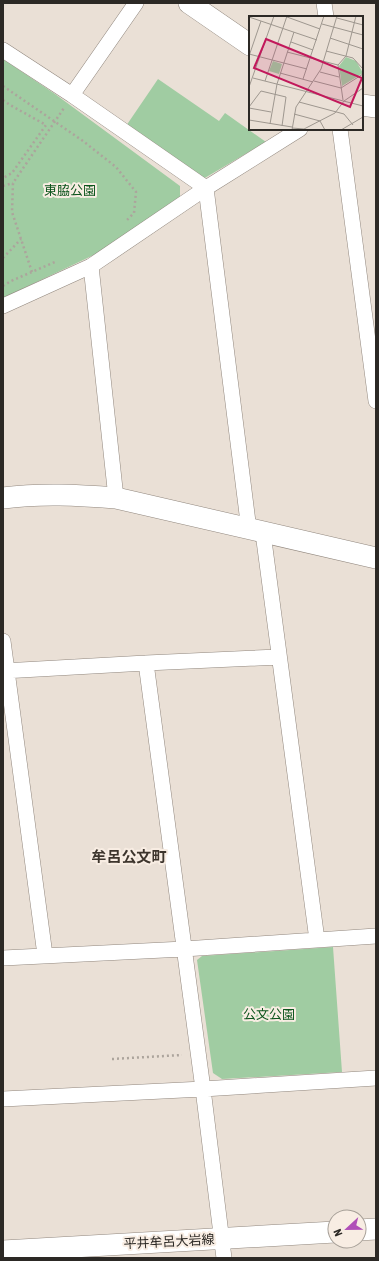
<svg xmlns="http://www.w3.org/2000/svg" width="379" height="1261" viewBox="0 0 379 1261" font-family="'Asap Condensed','Noto Sans JP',sans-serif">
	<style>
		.green { fill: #a0cca2 }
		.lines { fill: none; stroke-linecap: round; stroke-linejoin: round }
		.street-casing { stroke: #91877e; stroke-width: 16 }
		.secondary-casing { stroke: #91877e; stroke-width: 22 }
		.path { stroke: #aca49c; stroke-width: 2.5; stroke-dasharray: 2 3; stroke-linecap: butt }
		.street { stroke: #fff; stroke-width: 15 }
		.secondary { stroke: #fff; stroke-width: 21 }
		.labels { text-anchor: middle; stroke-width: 4; stroke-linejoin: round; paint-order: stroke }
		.park-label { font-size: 13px; fill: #0b541c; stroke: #f8ede3 }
		.street-label { font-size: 13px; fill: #2c2925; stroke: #f8ede3 }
		.quarter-label { font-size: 15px; font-weight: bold; fill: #3d352d; stroke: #f8ede3 }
		.inset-road { fill: none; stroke: #9e978f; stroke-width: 1 }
		.view { fill: #c2185b; fill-opacity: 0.15; stroke: #c2185b; stroke-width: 2 }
		.inset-edge { fill: none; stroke: #2c2925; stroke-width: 2 }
	</style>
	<rect width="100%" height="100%" fill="#eae0d6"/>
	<path class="green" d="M3,59L55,94L180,186V197L100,252L3,298Z
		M158,79L219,121L225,113L266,142L203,179L126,126Z
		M333,947L342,1072L222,1079L213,1073L197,960L202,956Z"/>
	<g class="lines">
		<g class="street-casing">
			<path id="street" d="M324,3L326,17
				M3,50L72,95L206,188L249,530
				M72,95L136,3
				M340,129L376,401
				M91,266L116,498
				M3,306L91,266L206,188L300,129
				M263,533L317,940
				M3,641L45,955
				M146,663L203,1089L224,1258
				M3,671L146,663L279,657
				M3,958L184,949L376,936
				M3,1099L203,1089L376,1078"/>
		</g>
		<g class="secondary-casing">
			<path id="secondary" d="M189,3L250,45
				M362,105L376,107
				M3,498C41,493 78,495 116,498L376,558
				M359,1230L376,1229
				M3,1251L335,1232"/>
		</g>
		<path class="path" d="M3,86L83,141L116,167L136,192L134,213L127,220
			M3,100L10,105L46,125L12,173L3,178
			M3,186L13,183
			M3,258L21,239
			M32,272L12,212L13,183L64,108
			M3,286L11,281L57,261
			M112,1059L182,1055"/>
		<use href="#street" class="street"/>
		<use href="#secondary" class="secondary"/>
	</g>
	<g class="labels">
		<g class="park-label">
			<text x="70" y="195">東脇公園</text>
			<text x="269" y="1019">公文公園</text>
		</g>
		<g class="street-label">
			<text transform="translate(169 1241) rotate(-3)" y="5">平井牟呂大岩線</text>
		</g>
		<g class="quarter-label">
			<text x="129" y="862">牟呂公文町</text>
		</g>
	</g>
	<g transform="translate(249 16)">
		<rect width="114" height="114" fill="#eae0d6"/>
		<path d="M97,41L107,45L114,57L93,70L90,50ZM24,45L33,48L30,58L20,55Z" fill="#a0cca2"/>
		<path class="inset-road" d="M0,1L68,24M38,1L71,13M88,2L114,9M73,8L114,19M81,22L114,33M42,26L64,34M77,35L104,42L114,53M38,36L89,49M0,38L58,53M0,40L12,5M71,56L90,61M31,57L64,66M4,62L114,90M54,63L75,0M16,65L38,0M65,65L92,72L114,58M0,71L25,0M94,84L89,49L97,40L107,0M50,86L95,98L104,109M0,91L12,75L37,81L33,110M0,92L22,96M45,98L71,105L76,114M0,104L43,111M21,108L28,68L45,16M43,112L55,113L86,97L95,85L114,72M43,114L47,91L72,53L88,0M92,114L114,101"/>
		<path class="view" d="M17,23L113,62L101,91L5,52Z"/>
		<rect width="114" height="114" class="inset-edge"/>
	</g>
	<rect width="379" height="1261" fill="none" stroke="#2c2925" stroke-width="8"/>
	<g transform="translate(347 1229) rotate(248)"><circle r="19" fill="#f8ede3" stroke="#a69f97"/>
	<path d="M0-3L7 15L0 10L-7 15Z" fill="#b04fb8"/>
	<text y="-6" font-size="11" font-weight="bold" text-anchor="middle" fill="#2c2925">N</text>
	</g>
</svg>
